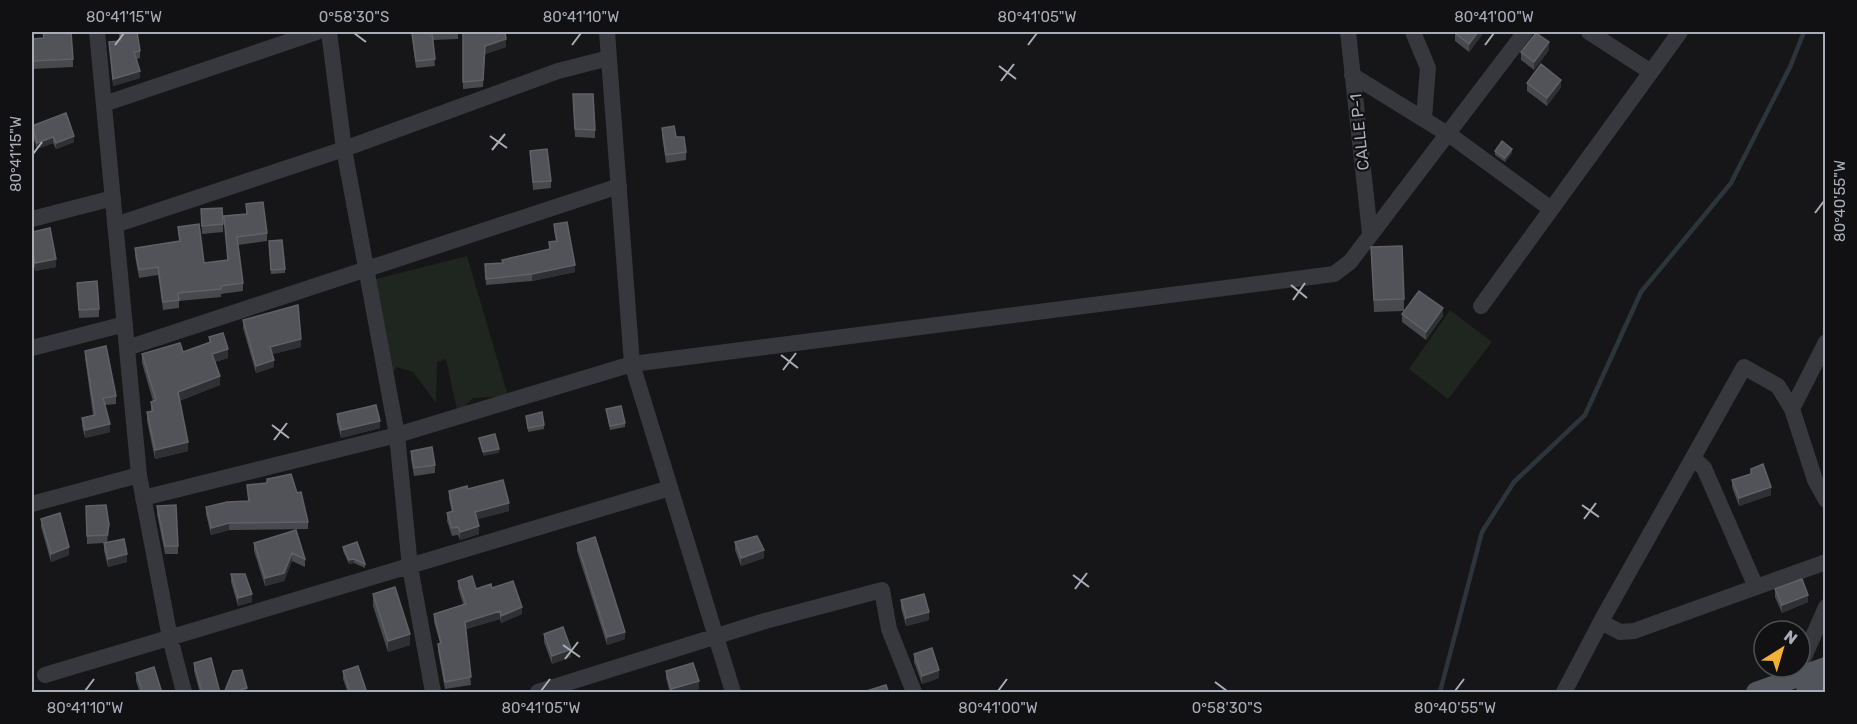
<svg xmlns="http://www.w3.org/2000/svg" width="1857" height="724" viewBox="0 0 1857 724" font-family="Rubik,sans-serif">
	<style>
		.green { fill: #1e261f }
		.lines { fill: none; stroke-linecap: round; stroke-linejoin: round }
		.stream { stroke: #2c353c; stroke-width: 4.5 }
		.minor { stroke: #37383d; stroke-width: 16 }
		.major { stroke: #53555c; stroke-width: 20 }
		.wall { fill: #47494d }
		.shaded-wall { fill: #2f3033 }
		.building { fill: #525359; stroke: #5f6168; stroke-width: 1.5 }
		.ticks { fill: none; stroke: #a8adb8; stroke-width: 2 }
		.labels { text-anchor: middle; stroke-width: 4.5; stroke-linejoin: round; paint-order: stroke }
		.street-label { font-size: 16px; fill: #a8adb8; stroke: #111113 }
		.neatline { fill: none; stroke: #a8adb8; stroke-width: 2 }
		.ticks-label { font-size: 15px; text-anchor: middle; fill: #a8adb8 }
	</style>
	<rect width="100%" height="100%" fill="#161618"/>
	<path class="green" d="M467,256L508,396L473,398L458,414L446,359L437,362L436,403L413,372L397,367L390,376L372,280Z
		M1450,310L1492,342L1448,399L1409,369Z"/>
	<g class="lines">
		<path class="stream" d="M1440,692L1482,532L1514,482L1585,415L1641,292L1731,183L1790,67L1804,32"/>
		<path class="minor" d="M97,32L139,475L170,638L184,692
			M329,32L344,149L397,435L410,567L433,692
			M607,32L632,364L733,692
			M1348,32L1370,233
			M1413,32L1428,68L1424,118
			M1589,32L1651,72
			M1352,75L1454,138L1551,209
			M104,104L317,32
			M32,219L113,198
			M115,225L344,149L558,71L609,58
			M1481,306L1680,32
			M32,348L125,324
			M127,348L619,186
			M1792,409L1826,342
			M1694,459L1704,468L1756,587
			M143,498L397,435L632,364L1334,274L1350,262L1525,32
			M32,504L139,475
			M1601,622L1620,632L1634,631L1826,562
			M1800,666L1826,607
			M45,675L670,488
			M538,692L765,621L882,590L889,629L914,692
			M1564,692L1604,616L1744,367L1778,386L1792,409L1815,480L1826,500"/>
		<path class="major" d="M1756,692L1826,667
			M1806,692L1826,686"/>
	</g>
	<path class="wall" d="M119,32H137L140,51V58L136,59L140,78L113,86L109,42L120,41Z
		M411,32H458V39L433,40L435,66L416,68Z
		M463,32L506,47L485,54L483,87L463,89Z
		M1484,32L1469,52L1455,41V33Z
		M32,39L73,59V67L32,69Z
		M1549,50L1534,70L1521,60V52Z
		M1527,83L1561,87L1547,106L1527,91Z
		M573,94L595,130V138L575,137Z
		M32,126L74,142L56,149L53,143L37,149L32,134Z
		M662,128L676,137L686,152V160L666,163L662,136Z
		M530,151L551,181V188L533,190Z
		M1495,151L1512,153L1505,162L1495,155Z
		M246,204L267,233V241L238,245L243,283V291L221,294V297L179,301V308L163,310L158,275L139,278L135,256V248L179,241L178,227L204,263L228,260L224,216L246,214Z
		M201,209L223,224V232L202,234Z
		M554,224L575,272L532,281L486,285L485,264L502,263L549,249V242L556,241L554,231Z
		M32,232L56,267L35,271L32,256Z
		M269,241L285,269V273L271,274Z
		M1371,247L1404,299V311L1374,312Z
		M77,283L99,309V317L79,318Z
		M1402,314L1443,316L1426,340L1402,322Z
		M243,320L301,347L272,354L274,367L256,373L243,328Z
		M209,337L228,358L215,362L220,385L179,401L188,451L155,459L147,421V412L151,411V402L153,401L142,363V354L183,352L209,342Z
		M85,351L116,396V404L105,405L110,432L85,438L82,426V418L93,415L85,358Z
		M606,409L625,423V427L610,430Z
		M337,414L380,428L341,438L337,422Z
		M526,416L544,425V429L528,432Z
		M411,451L435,465V473L414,476L411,459Z
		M267,479L297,493L308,522V529L229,530L211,535L206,514V507L248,501L247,485L267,483Z
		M1732,480L1771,495L1739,506L1732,487Z
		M449,491L509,511L477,519L479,534L460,540L458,535L452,536L447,521V513L452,512L449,499Z
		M86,506L109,533L107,542L127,562L108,567L104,551V543L87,544Z
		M157,506L178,546V554H165L157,514Z
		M41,519L69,555L51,562L41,527Z
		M296,530L305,559V567L292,561L284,581L265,586L254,551V543Z
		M735,542L764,558L741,566L735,550Z
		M577,543L625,639L607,645L577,551Z
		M343,547L365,564V568L354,563L349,564L343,551Z
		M231,574L252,602L238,606L231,582Z
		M458,581L476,589L492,588L522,614L501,623L500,619L466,629L471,685L445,689L438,651V644L440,643L434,622V614L463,604L458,588Z
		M1775,589L1808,602L1782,613L1775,597Z
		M373,594L410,645L388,652L373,606Z
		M901,600L929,620L906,626L901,608Z
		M544,634L571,657L552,664L544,642Z
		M914,654L939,678L922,684L914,662Z
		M194,663L220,693H200L194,671Z
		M343,671L367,693H348L343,679Z
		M666,671L699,689L688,693H670L666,678Z
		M136,673L162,693H140L136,681Z"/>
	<path class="shaded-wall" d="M1478,32H1484L1469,52V44Z
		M506,39V47L485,54L483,87L485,46Z
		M1549,42V50L1534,70V62Z
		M140,71V78L113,86V79Z
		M1561,80V87L1547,106V98Z
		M74,136V142L56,149V143Z
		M53,137V143L37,149V143Z
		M1512,149V153L1505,162V158Z
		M56,259V267L35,271V263Z
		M575,265V272L532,281V274Z
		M1443,308V316L1426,340V332Z
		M301,339V347L270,355V347Z
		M228,349V358L212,363V354Z
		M274,360V367L256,373V366Z
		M220,376V385L178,401V392Z
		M380,421V428L341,438V430Z
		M110,424V432L85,438V430Z
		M188,442V451L155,459V450Z
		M499,449V453L483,456V452Z
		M1771,487V495L1739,506V498Z
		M509,503V511L475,520V512Z
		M229,523V530L211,535V528Z
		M109,525V533L107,543V535Z
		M479,526V534L460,540V532Z
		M69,547V555L51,562V554Z
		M764,550V558L741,566V558Z
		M292,553V561L284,581L265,586V578Z
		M127,554V562L108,567V559Z
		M354,559V563L349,564V560Z
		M252,594V602L238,606V598Z
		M1808,595V602L1782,613V605Z
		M522,607V614L501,623V616Z
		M500,611V619L465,629V622Z
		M929,612V620L906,626V618Z
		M625,632V639L607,645V637Z
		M410,634V645L388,652V641Z
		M571,649V657L552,664V656Z
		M939,670V678L922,684V676Z
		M699,681V689L688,693H671V689Z
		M247,688V693H231Z"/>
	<path class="building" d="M43,32H71L73,59L32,61V39L44,38Z
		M120,32H137L140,51L134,52L140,71L113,79L109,42L121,41Z
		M412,32H458L432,33L435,59L416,61Z
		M463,32H505L506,39L485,46L483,80L463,82Z
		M1456,32H1478L1469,44L1455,33Z
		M1536,33L1549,42L1534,62L1521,52Z
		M1541,64L1561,80L1547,98L1527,83Z
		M573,94H593L595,130L575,129Z
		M66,113L74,136L56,143L53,137L37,143L32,126Z
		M674,126L676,137H684L686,152L666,155L662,128Z
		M1502,141L1512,149L1505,158L1495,151Z
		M547,149L551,181L533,182L530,151Z
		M263,202L267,233L237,237L243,283L221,286V289L178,293L179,300L163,302L158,267L139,270L135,248L180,241L178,227L199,224L204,263L228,260L224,216L247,214L246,204Z
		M222,208L223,224L202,226L201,209Z
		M567,222L575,265L532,274L486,279L485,264L503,263L502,260L550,249L549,242L557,241L554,224Z
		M50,228L56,259L35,263L32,248V232Z
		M282,240L285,269L271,270L269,241Z
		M1402,246L1404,299L1374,300L1371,247Z
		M97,281L99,309L79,310L77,283Z
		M1419,291L1443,308L1426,332L1402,314Z
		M298,305L301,339L270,347L274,360L256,366L243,320Z
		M223,333L228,349L212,354L220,376L178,392L188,442L155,450L147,412L153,411L151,402L156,400L142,354L180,343L183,352L211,342L209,337Z
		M106,346L116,396L103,398L110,424L85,430L82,418L95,415L85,351Z
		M376,405L380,421L341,430L337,414Z
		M621,406L625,423L610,426L606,409Z
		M542,412L544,425L528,428L526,416Z
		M495,434L499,449L483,452L479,438Z
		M432,447L435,465L414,468L411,451Z
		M1763,464L1771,487L1739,498L1732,480L1751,474V469Z
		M291,474L297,493L301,492L308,522L229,523L211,528L206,507L227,502L249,501L247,485L267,483V479Z
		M503,480L509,503L475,512L479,526L460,532L458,527L452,528L447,513L453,511L449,491L467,486L468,489Z
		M106,505L109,525L107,535L87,536L86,506Z
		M176,505L178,546H165L157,506Z
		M60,513L69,547L51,554L41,519Z
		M296,530L305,559L292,553L284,573L265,578L254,543Z
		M757,536L764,550L741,558L735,542Z
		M595,537L625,632L607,637L577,543Z
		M124,539L127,554L108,559L104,543Z
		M357,542L365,564L354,559L349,560L343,547Z
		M231,574H245L252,594L238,598Z
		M472,576L476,589L491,584L492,588L513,581L522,607L501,616L500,611L465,622L471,677L445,682L438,644L441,643L434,614L466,604L458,581Z
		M1802,579L1808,595L1782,605L1775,589Z
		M395,587L410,634L388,641L373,594Z
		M924,594L929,612L906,618L901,600Z
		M563,627L571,649L552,656L544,634Z
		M932,648L939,670L922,676L914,654Z
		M211,658L220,693H202L194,663Z
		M693,663L699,681L671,689L666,671Z
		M358,666L367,693H350L343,671Z
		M154,667L162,693H143L136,673Z
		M242,670L247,688L231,693H224L233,671Z
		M886,685L889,693H860Z"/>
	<path class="ticks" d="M354,33L366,42M115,45L124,33M572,45L581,33M1028,45L1037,33M1485,45L1494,33M999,66L1016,79M1001,81L1014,64M490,136L507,148M492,150L505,134M33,154L42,142M1815,213L1824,201M1291,285L1307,298M1293,300L1305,283M781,355L798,368M783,370L796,353M272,425L289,438M274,440L287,423M1582,505L1599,517M1584,519L1596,503M1073,575L1089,587M1075,589L1087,573M563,645L580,657M565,659L578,642M1215,682L1227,691M85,691L94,679M541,691L550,679M998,691L1007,679M1455,691L1464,679"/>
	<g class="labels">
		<g class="street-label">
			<text transform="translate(1359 132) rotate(-96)" y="6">CALLE P-1</text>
		</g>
	</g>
	<rect width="1857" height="724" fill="none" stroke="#111113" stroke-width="66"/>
	<g transform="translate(1782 649) rotate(37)"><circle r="28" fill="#111113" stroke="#4d4f55" stroke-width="1.5"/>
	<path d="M0-4.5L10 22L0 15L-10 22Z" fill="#f2b134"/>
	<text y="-9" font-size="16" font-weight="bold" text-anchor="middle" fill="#a8adb8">N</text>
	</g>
	<rect x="33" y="33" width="1791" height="658" class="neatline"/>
	<g class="ticks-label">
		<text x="124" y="22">80°41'15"W</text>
		<text x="354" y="22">0°58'30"S</text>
		<text x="581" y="22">80°41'10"W</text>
		<text x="1037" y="22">80°41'05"W</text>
		<text x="1494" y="22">80°41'00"W</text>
		<text transform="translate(16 154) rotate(-90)" y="5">80°41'15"W</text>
		<text transform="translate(1840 201) rotate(-90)" y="5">80°40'55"W</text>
		<text x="85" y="713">80°41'10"W</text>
		<text x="541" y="713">80°41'05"W</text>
		<text x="998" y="713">80°41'00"W</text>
		<text x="1227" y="713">0°58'30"S</text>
		<text x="1455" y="713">80°40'55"W</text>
	</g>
</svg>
